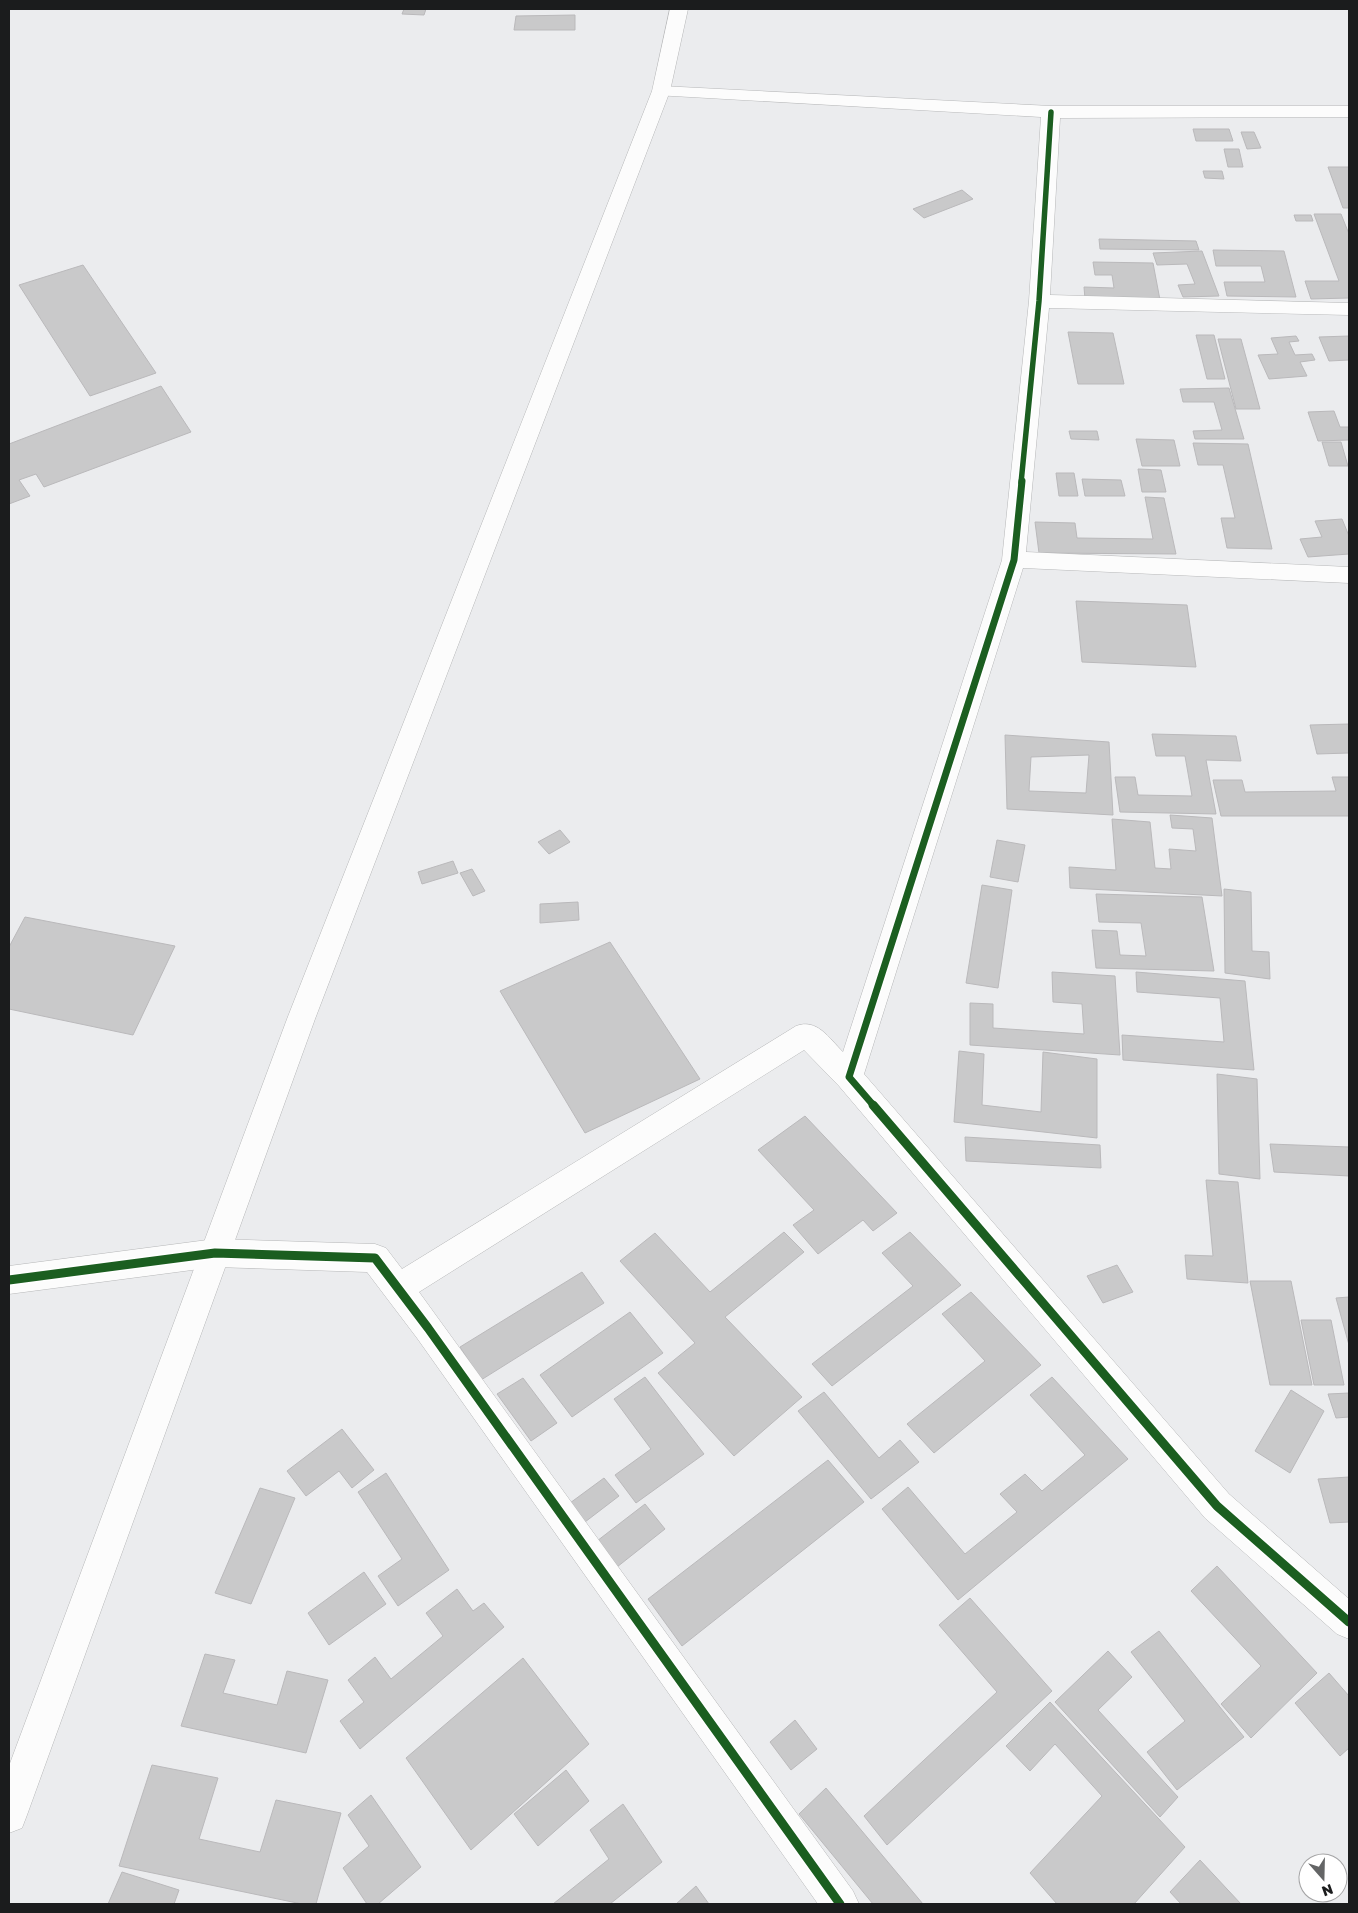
<svg xmlns="http://www.w3.org/2000/svg" width="1358" height="1913" viewBox="0 0 1358 1913" font-family="'Golos Text',sans-serif">
	<style>
		.building { fill: #c9c9ca; stroke: #bab9bb; fill-rule: evenodd }
		.lines { fill: none; stroke-linecap: round; stroke-linejoin: round }
		.minor-casing { stroke: #b6b7b8; stroke-width: 1 }
		.secondary-casing { stroke: #b6b7b8; stroke-width: 1 }
		.minor { fill: #fcfcfc; fill-rule: evenodd }
		.secondary { fill: #fcfcfc; fill-rule: evenodd }
		.cycleway-far2-casing { stroke: #fff; stroke-width: 8 }
		.cycleway-far1-casing { stroke: #fff; stroke-width: 10 }
		.cycleway-casing { stroke: #fff; stroke-width: 12 }
		.cycleway-far2 { stroke: #1b5e20; stroke-width: 5.5 }
		.cycleway-far1 { stroke: #1b5e20; stroke-width: 7 }
		.cycleway { stroke: #1b5e20; stroke-width: 9 }
	</style>
	<rect width="100%" height="100%" fill="#ebecee"/>
	<path class="building" d="M404,9H426L424,15L402,14Z
		M575,15V30H514L516,16Z
		M1193,129H1229L1233,141H1196Z
		M1241,132H1254L1261,148L1247,149Z
		M1224,149H1239L1243,167H1228Z
		M1328,167H1349V208H1343Z
		M1203,171H1222L1224,179L1205,178Z
		M962,190L973,199L924,218L913,209Z
		M1314,214H1341L1349,234V298L1311,299L1305,281H1339Z
		M1294,215H1311L1313,221H1296Z
		M1099,239L1196,241L1199,250L1100,249Z
		M1213,250L1284,251L1296,297L1227,296L1224,282H1265L1261,266H1216Z
		M1202,251L1219,296L1183,297L1178,285L1195,284L1187,264L1157,265L1153,253Z
		M1093,262L1153,263L1160,300L1085,299L1084,287L1114,288L1112,275H1095Z
		M83,265L156,373L90,396L19,285Z
		M1068,332L1113,333L1124,384H1078Z
		M1196,335H1214L1225,379H1207Z
		M1296,336L1299,341L1289,342L1295,355L1312,354L1315,360L1300,362L1307,376L1269,379L1258,355L1278,354L1271,338Z
		M1349,336V360L1329,361L1319,337Z
		M1218,339H1241L1260,409H1236Z
		M161,386L191,432L44,487L36,474L19,480L30,496L9,504V444Z
		M1229,388L1244,439H1195L1193,431L1222,430L1214,402H1183L1180,389Z
		M1334,411L1340,427H1349V440L1318,441L1308,412Z
		M1069,431H1097L1099,440L1071,439Z
		M1136,439L1174,440L1180,466H1142Z
		M1322,442H1341L1348,466H1329Z
		M1193,443L1248,444L1272,549L1227,548L1221,518H1235L1223,465H1198Z
		M1138,469L1161,470L1166,492H1142Z
		M1056,473H1074L1078,496H1059Z
		M1082,479L1121,480L1125,496H1085Z
		M1145,497L1164,498L1176,554L1039,553L1035,522L1075,523L1077,538L1153,539Z
		M1342,519L1349,536V554L1308,557L1300,539L1322,537L1315,521Z
		M1076,601L1187,605L1196,667L1082,662Z
		M1349,724V753L1317,754L1310,725Z
		M1152,734L1236,736L1241,761L1206,760L1216,814L1120,812L1115,777H1135L1138,795L1192,796L1185,756H1156Z
		M1005,735L1109,742L1113,815L1007,809ZM1089,755L1086,793L1029,791L1031,757Z
		M1332,777H1349V816H1221L1213,780H1242L1245,792L1336,791Z
		M1170,815L1212,818L1222,896L1070,888L1069,867L1116,870L1112,819L1150,822L1155,868L1171,869L1169,849L1196,851L1193,829L1172,828Z
		M560,830L570,842L549,854L538,842Z
		M997,840L1025,845L1018,882L990,877Z
		M453,861L458,873L422,884L418,872Z
		M472,869L485,891L473,896L460,873Z
		M982,885L1012,890L998,988L966,983Z
		M1224,889L1251,892L1252,951L1269,952L1270,979L1225,973Z
		M1096,894L1202,897L1214,971L1096,968L1092,930L1117,931L1120,955L1146,956L1141,923L1099,922Z
		M578,902L579,920L540,923V904Z
		M25,917L175,946L133,1035L9,1009V947Z
		M610,942L700,1079L585,1133L500,991Z
		M1052,972L1115,976L1120,1055L970,1045V1003L993,1004V1028L1084,1034L1082,1004L1053,1002Z
		M1136,972L1245,981L1254,1070L1123,1060L1122,1035L1224,1042L1220,998L1137,992Z
		M959,1051L984,1054L982,1105L1041,1112L1043,1052L1097,1059V1138L954,1122Z
		M1217,1074L1257,1079L1260,1179L1219,1174Z
		M805,1116L897,1213L873,1231L863,1220L818,1254L793,1225L814,1210L758,1150Z
		M965,1137L1100,1145L1101,1168L966,1161Z
		M1270,1144L1349,1147V1176L1274,1172Z
		M1206,1180L1238,1182L1248,1283L1187,1279L1185,1255L1213,1256Z
		M784,1232L804,1252L725,1317L802,1397L734,1456L658,1373L695,1343L620,1261L655,1233L710,1292Z
		M910,1232L961,1285L832,1386L812,1364L913,1286L882,1253Z
		M1117,1265L1133,1292L1103,1303L1087,1276Z
		M582,1272L604,1303L481,1380L460,1347Z
		M1250,1281H1291L1312,1385H1270Z
		M971,1292L1041,1365L934,1453L907,1424L985,1361L942,1314Z
		M1349,1297V1345L1336,1298Z
		M630,1312L663,1353L572,1417L540,1375Z
		M1301,1320H1331L1344,1385H1314Z
		M645,1377L704,1454L636,1503L615,1475L651,1449L614,1399Z
		M1052,1377L1128,1459L958,1600L882,1509L908,1487L965,1554L1017,1512L1000,1494L1025,1474L1042,1491L1085,1455L1030,1395Z
		M523,1378L557,1423L531,1441L497,1394Z
		M1291,1390L1324,1411L1290,1473L1255,1451Z
		M824,1392L879,1458L900,1440L919,1462L871,1499L798,1411Z
		M1349,1393V1417L1336,1418L1328,1394Z
		M342,1429L374,1470L352,1488L339,1471L306,1496L287,1471Z
		M828,1460L864,1502L682,1646L648,1599Z
		M386,1473L449,1570L398,1606L378,1576L402,1559L358,1492Z
		M1349,1477V1522L1330,1523L1318,1479Z
		M604,1478L619,1496L585,1522L570,1503Z
		M260,1488L295,1498L251,1604L215,1593Z
		M645,1504L665,1529L617,1567L597,1541Z
		M1217,1566L1317,1673L1251,1738L1221,1704L1261,1666L1191,1591Z
		M364,1572L386,1604L329,1645L308,1613Z
		M457,1589L473,1611L484,1603L504,1627L360,1749L340,1721L364,1702L348,1680L375,1657L391,1679L443,1636L426,1613Z
		M970,1598L1052,1691L887,1845L864,1816L997,1692L939,1625Z
		M1159,1631L1244,1737L1177,1790L1147,1752L1185,1721L1131,1652Z
		M1108,1651L1132,1677L1098,1710L1178,1797L1160,1817L1055,1702Z
		M205,1654L235,1660L223,1693L277,1705L287,1671L328,1680L306,1753L181,1726Z
		M523,1658L589,1744L471,1850L406,1758Z
		M1329,1673L1349,1696V1748L1340,1756L1295,1703Z
		M1050,1702L1185,1847L1134,1904H1057L1030,1873L1102,1796L1055,1744L1030,1771L1006,1746Z
		M795,1720L817,1749L791,1770L770,1742Z
		M152,1765L218,1778L199,1839L260,1852L276,1800L341,1813L316,1904H302L119,1866Z
		M566,1770L589,1801L538,1846L514,1814Z
		M826,1788L923,1904H873L799,1814Z
		M371,1795L421,1867L378,1904H367L343,1868L369,1846L348,1815Z
		M623,1804L662,1862L610,1904H553L609,1859L590,1830Z
		M1200,1860L1241,1904H1181L1170,1892Z
		M122,1872L179,1890L174,1904H108Z
		M696,1886L709,1904H676Z"/>
	<g class="lines">
		<g class="minor-casing">
			<path id="minor" d="M661,86L1051,106H1349V117L1060,118L1050,295L1349,303V315L1049,308L1026,552L1349,567V583L1023,568L864,1074L1229,1494L1349,1599V1639L1337,1634L1205,1518L839,1086L804,1050L419,1292L853,1891L859,1904H818L417,1338L367,1272L215,1267L9,1294V1266L215,1239L375,1244L386,1248L402,1269L796,1026C817,1018 829,1038 843,1052L1002,560L1029,301L1041,117L655,95L652,91L655,87Z"/>
		</g>
		<g class="secondary-casing">
			<path id="secondary" d="M670,9H688L670,91L315,1019L27,1815L22,1828L9,1833V1766L287,1019L652,91Z"/>
		</g>
		<use href="#minor" class="minor"/>
		<use href="#secondary" class="secondary"/>
		<g class="cycleway-far2-casing">
			<path id="cycleway-far2" d="M1021,483L1039,301L1051,112"/>
		</g>
		<g class="cycleway-far1-casing">
			<path id="cycleway-far1" d="M874,1106L849,1077L1014,560L1022,481"/>
		</g>
		<g class="cycleway-casing">
			<path id="cycleway" d="M873,1105L1217,1506L1349,1622
				M9,1280L215,1253L375,1258L428,1328L840,1904"/>
		</g>
		<use href="#cycleway-far2" class="cycleway-far2"/>
		<use href="#cycleway-far1" class="cycleway-far1"/>
		<use href="#cycleway" class="cycleway"/>
	</g>
	<rect width="1358" height="1913" fill="none" stroke="#1b1c1d" stroke-width="20"/>
	<g transform="translate(1323 1878) rotate(160)"><circle r="24" fill="#ffffff" stroke="#a4a4a5"/>
	<path d="M0-4L9 19L0 12L-9 19Z" fill="#646566"/>
	<text y="-8" font-size="14" font-weight="bold" text-anchor="middle" fill="#1b1c1d">N</text>
	</g>
</svg>
